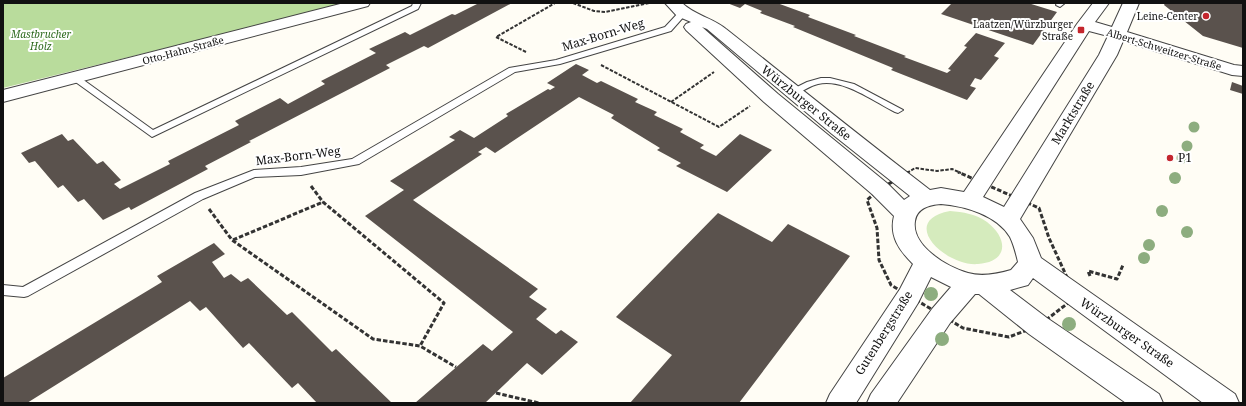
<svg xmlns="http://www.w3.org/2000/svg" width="1246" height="406" viewBox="0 0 1246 406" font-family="'Noto Serif',serif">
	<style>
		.green { fill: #d5ebbd }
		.forest { fill: #b9dc9c }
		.building { fill: #5a524d }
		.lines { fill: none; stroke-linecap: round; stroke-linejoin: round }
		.lane-casing { stroke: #444; stroke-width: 2 }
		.street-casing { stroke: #444; stroke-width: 2 }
		.path-far1 { stroke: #333; stroke-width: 2; stroke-dasharray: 3.5 1.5; stroke-linecap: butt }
		.path { stroke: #333; stroke-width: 3; stroke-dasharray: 4.5 2; stroke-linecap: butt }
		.lane { fill: #fff; fill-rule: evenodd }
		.street { fill: #fff; fill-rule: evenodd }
		.tree { fill: #8dad7f }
		.poi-dot { fill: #c4262e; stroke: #fff; stroke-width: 1.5 }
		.labels { text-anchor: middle; stroke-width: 4; stroke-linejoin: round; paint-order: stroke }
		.far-poi-label { font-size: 10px; fill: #111; stroke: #fff; text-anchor: end }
		.far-park-label { font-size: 10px; font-style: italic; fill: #2f6b1f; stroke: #fff }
		.far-street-label { font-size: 10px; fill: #111; stroke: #fff }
		.street-label { font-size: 12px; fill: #111; stroke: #fff }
		.poi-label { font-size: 12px; fill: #111; stroke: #fff; text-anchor: start }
	</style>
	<rect width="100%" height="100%" fill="#fffdf5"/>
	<path class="green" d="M950,211C963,212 976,214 987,222C1009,239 1008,262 978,264C946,267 897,221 950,211Z"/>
	<path class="forest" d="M3,3H349L3,88Z"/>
	<path class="building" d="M479,3H512L428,48L424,46L386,65L390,68L249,141L251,142L205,166L208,169L131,210L129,207L103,220L84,199L78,202L63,185L58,188L35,161L29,163L21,153L62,134L68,141L73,139L97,164L103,161L121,180L114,184L120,189L170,164L168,161L239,125L235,121L280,98L288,104L325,84L321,81L376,53L369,49L405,32L410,35L452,14L455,15Z
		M727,3H777L810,15L808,17L856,35L854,36L906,56L904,57L947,73L951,70L948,69L967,47L964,46L976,33L1005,43L994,56L999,58L981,80L975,78L970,86L976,88L967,100L891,70L893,68L793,27L795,26L760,13L762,11L745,4L740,8Z
		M952,3H1028L1057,12L1033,45L941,14Z
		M1165,3H1243V48L1203,36L1164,5Z
		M576,64L589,70L582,75L597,83L601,81L638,99L635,102L657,112L654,115L683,129L680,132L704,145L700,148L716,156L740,134L772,150L727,192L676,166L681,163L657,150L660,148L611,118L614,115L579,97L495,153L486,147L478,152L482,154L413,200L538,289L529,297L547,309L536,319L556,334L561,330L578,342L542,375L527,363L485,403H415L483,344L492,351L513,332L365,216L404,190L390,181L455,140L449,137L460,130L474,138L508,116L506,114L548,89L550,90L555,87L547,83Z
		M1232,82L1243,86V94L1230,90Z
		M718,213L772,242L788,224L850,256L739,403H630L672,355L616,317Z
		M214,243L225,254L212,262L224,278L231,274L241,282L248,278L287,315L292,312L332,352L336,349L392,403H317L298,383L292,388L249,343L243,348L206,307L200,311L190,301L27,403H3V378L162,282L157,276Z"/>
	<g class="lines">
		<g class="lane-casing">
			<path id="lane" d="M413,3H421L418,9L152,137L70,78L75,75L78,76L153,130L412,6Z
				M1057,3H1065L1060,7L1056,5Z
				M680,11L687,13L671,31L560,64L515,72L359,164L301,175L255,177L203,199L28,296L24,297L3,295V285L23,287L195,193L254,170L301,167L352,159L509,68L556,60L665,27Z
				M821,78H830L854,84L903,110L898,113L895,112C873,101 843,78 818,84C809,86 801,93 792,95L787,92L807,82Z"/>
		</g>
		<g class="street-casing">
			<path id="street" d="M344,3H370L368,6L3,102V90Z
				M665,3H682C694,15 713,18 726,29C794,83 861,137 930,190L941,188L964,192L1077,24L1093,3H1109L1095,22L1112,27L1123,3H1139L1127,32L1234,65L1243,66V76L1232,75L1123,41L1117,55L1020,219L1033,238L1041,258L1235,394L1239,403H1203L1033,278L1028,285L1010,290L1047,318L1159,394L1163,403H1126L1029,334L979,294H975L950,323L897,403H867L871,394L932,309L951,287L931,277L918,303L856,403H826L830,394L900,289L913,264C899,250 889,236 894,216L872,194L764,102L686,30L684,27L686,24L691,22L677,16ZM702,27L707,29L832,134L910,196L904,200L888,184L778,94ZM1089,31L1108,36L1099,55L1004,207L983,197ZM941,204C965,206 997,215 1010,237C1014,245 1016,254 1018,262L1011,270C997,274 982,277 968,273C947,267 911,246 915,221C917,208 929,205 941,204Z"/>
		</g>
		<path class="path-far1" d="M573,3L594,11L605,12L649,3
			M526,52L496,37L555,3
			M601,65L719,127L750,106
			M671,102L714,72
			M907,173L915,168L937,171L952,169L961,173"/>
		<path class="path" d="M909,172L880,189L867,200L877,228L879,260L891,285L963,328L1009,337L1038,326L1076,297L1049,238L1039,208L958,172
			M311,186L323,202L444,303L420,346
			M209,209L232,240L373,339L420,346L456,367
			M233,240L323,202
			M1090,276L1088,271L1117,279L1123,265
			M496,393L539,403"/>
		<use href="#lane" class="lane"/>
		<use href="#street" class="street"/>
	</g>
	<g class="tree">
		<circle cx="1194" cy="127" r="5.5"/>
		<circle cx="1187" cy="146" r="5.5"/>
		<circle cx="1182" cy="158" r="5.5"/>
		<circle cx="1175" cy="178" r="6"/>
		<circle cx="1162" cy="211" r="6"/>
		<circle cx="1187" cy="232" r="6"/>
		<circle cx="1149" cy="245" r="6"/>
		<circle cx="1144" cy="258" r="6"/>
		<circle cx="931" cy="294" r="7"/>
		<circle cx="1069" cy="324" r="7"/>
		<circle cx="942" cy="339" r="7"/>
	</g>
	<g class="poi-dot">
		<circle cx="1206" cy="16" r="4"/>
		<rect x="1077" y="26" width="8" height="8" rx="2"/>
		<circle cx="1170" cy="158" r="4"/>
	</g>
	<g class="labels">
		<g class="far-poi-label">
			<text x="1198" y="20">Leine-Center</text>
			<text x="1073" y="28">Laatzen/Würzburger<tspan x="1073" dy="12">Straße</tspan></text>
		</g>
		<g class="far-park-label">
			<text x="41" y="38">Mastbrucher<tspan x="41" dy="12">Holz</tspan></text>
		</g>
		<g class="far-street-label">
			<text transform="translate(1164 49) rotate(17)" y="4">Albert-Schweitzer-Straße</text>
			<text transform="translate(183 50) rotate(-15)" y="4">Otto-Hahn-Straße</text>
		</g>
		<g class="street-label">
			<text transform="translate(603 35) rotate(-17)" y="4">Max-Born-Weg</text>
			<text transform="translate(806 103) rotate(39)" y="4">Würzburger Straße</text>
			<text transform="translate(1073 113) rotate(-59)" y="4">Marktstraße</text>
			<text transform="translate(298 156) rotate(-7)" y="4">Max-Born-Weg</text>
			<text transform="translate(884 333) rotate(-58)" y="4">Gutenbergstraße</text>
			<text transform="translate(1127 333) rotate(35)" y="4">Würzburger Straße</text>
		</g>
		<g class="poi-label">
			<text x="1178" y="162">P1</text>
		</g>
	</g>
	<rect width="1246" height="406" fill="none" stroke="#111111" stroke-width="8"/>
</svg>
